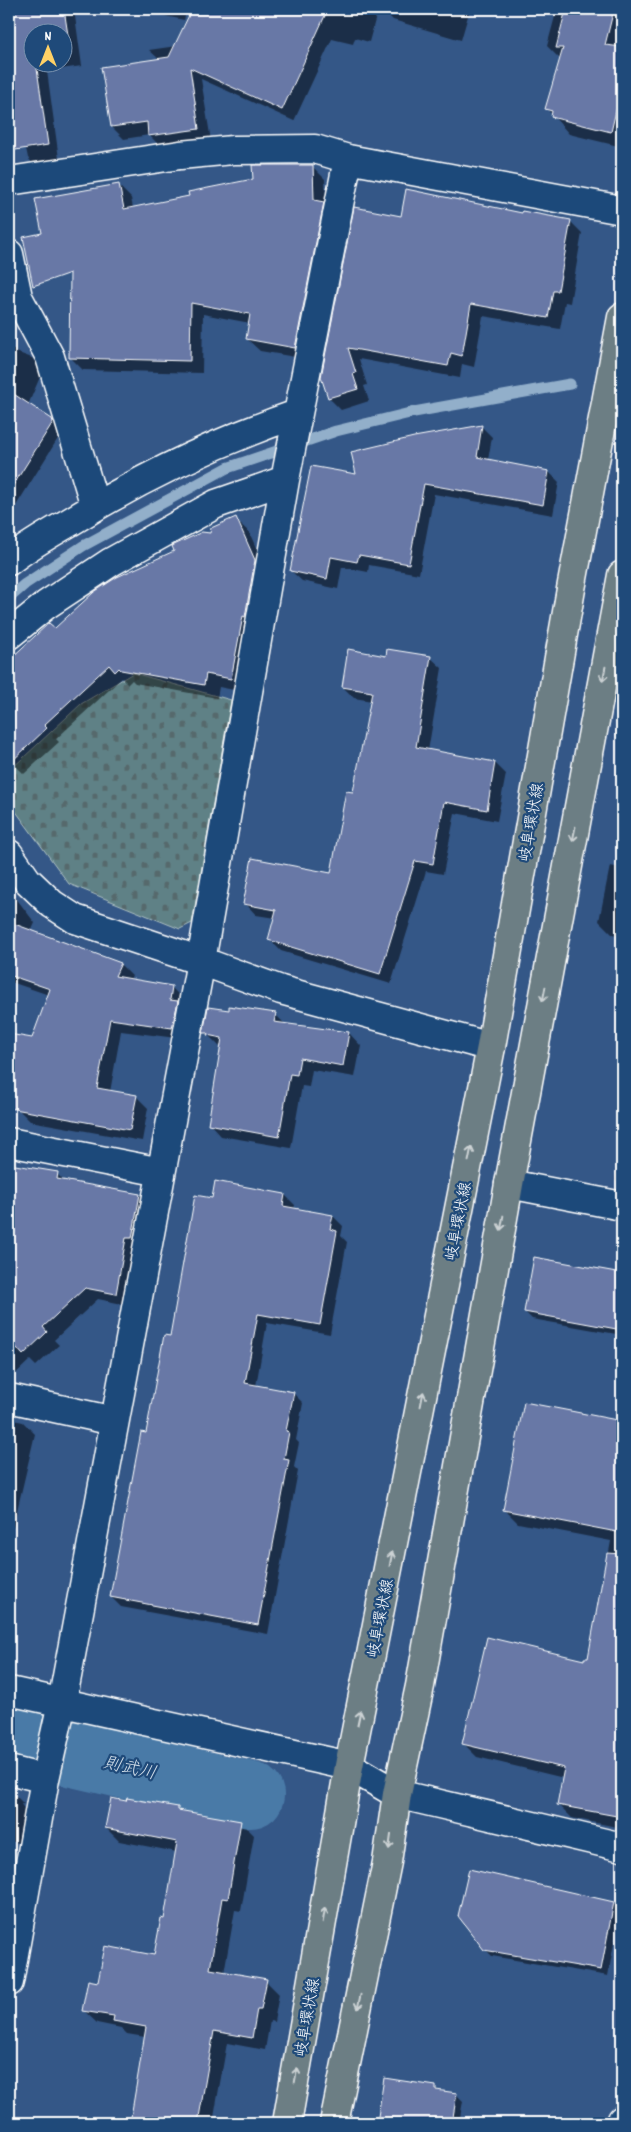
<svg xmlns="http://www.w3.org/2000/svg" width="631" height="2132" viewBox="0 0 631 2132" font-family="Dekko,'Klee One',sans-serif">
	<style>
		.cemetery { fill: url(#cemetery-stones); stroke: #aec0c2 }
		.shadow { fill: #0007; fill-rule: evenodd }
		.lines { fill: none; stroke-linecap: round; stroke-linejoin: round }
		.stream { stroke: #92afca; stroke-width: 11 }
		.river { stroke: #4a7aa7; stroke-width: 66 }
		.building { fill: #6878a6; stroke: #fff }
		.street-casing { stroke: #fff; stroke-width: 31 }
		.secondary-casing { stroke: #fff; stroke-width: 31 }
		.primary-casing { stroke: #fff; stroke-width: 31 }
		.street { stroke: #1f4a7a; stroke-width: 28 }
		.secondary { stroke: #1f4a7a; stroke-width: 28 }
		.primary { stroke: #6c7e84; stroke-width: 28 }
		.oneway { stroke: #ccd2d4 }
		.labels { text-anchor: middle; stroke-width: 4.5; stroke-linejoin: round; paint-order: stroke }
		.street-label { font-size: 16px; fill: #fff; stroke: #1f4a7a }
		.water-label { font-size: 18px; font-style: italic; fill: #d2dee9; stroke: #1f4a7a }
	</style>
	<defs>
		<pattern id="cemetery-stones" width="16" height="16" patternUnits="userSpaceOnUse" patternTransform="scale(1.25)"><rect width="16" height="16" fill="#5e8186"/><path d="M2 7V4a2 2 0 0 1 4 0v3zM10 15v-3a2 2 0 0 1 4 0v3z" fill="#56696c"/></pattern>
	</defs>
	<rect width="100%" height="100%" fill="#345787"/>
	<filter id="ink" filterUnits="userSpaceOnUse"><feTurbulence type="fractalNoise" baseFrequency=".02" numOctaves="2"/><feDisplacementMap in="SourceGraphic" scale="10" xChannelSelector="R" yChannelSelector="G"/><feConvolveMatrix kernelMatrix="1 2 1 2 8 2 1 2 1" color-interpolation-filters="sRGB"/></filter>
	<g filter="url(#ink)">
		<path class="cemetery" d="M133,673L231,700L192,923L180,929L69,884L9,802V771L81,704Z"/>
		<path class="shadow" d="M9,9H74L82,66L47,71L60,166L39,170L28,158L9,67ZM32,32H62V62H32Z
			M133,9H187L184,20Z
			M232,9H378L369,42L355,38L353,44L332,39L294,121L201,79L211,141L162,148L149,135L124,139L112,127L160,60L149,50L252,35L228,20Z
			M382,9H470L461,40L393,20Z
			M557,9H622V147L569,134L547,109L561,60L547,46Z
			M312,166L325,179L326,206L307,359L260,351L247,339L250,323L203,314L202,373L83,370L70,357L118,185L131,198L133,208L190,197Z
			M523,215L570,221L582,233L570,303L565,302L560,329L483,316L474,367L462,364L460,378L359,359L367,385L364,386L369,401L341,410L329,398L322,377L402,217Z
			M9,344L16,352L32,358L42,368L43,370L28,405L52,420L62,432L9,517Z
			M482,427L492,437L488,460L549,472L559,482L553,515L434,494L419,574L369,565L368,572L342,567L338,589L302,581L291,571L358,476Z
			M235,519L249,532L268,574L244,692L219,687L217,698L135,683L132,680L128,684L122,678L56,739L59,742L24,774L13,763L9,767V660L49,624L55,630Z
			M388,657H430L442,668L428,751L495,763L506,774L497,821L455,813L443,874L426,871L391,984L281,951L269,939L275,918L256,915L245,903L332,875L354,793L372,701L354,698L343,687Z
			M610,866L622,868V936L612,934L599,921Z
			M9,889L35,923L31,932L120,964L132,976L130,980L171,987L183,999L184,1039L121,1031L110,1092L136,1096L148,1108L142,1141L30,1121L18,1109L19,1104L9,1102V1035L33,1040L49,995L11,982L9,987Z
			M230,1007L276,1015L286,1025L349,1033L361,1046L355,1077L312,1070L309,1087L302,1086L291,1148L221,1136L209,1123L221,1048L205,1032L230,1012Z
			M622,1139V1188L615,1180Z
			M57,1174L65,1182L140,1195L152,1207L127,1305L98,1299L54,1340L59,1345L36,1366L30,1360L9,1380V1178L26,1183Z
			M285,1195L295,1205L294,1209L333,1216L343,1226L341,1236L347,1242L330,1334L267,1323L256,1386L293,1393L303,1403L296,1440L299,1443L294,1467L298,1471L268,1634L121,1607L111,1597L147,1435L171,1337L213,1199Z
			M535,1258L622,1274V1335L532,1319L525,1312Z
			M525,1403L622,1422V1828L572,1818L559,1805L564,1778L477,1757L463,1743L589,1660L611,1541L518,1523L504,1509Z
			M9,1419L23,1422L35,1434L13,1528L9,1527Z
			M9,1795L16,1796L28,1808L29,1845L9,1841ZM21,1804H24L28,1811L26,1812Z
			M178,1809L180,1811L241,1822L254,1835L241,1911L235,1910L224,1973L266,1981L279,1994L274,2022L270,2021L265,2050L227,2043L213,2123H131L145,2037L127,2034L121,2028L97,2023L83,2010L99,1983L155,1956L165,1920L177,1852L119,1841L106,1828Z
			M614,1903L620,1910L608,1976L492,1956L485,1949Z
			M435,2088L439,2091L456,2094L463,2101L459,2123L378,2122Z"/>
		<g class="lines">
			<path class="stream" d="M9,598L25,584L83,546L227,468L336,431L414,412L570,384"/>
			<path class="river" d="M9,1739L251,1795"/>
		</g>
		<path class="building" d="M9,9H64L71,55L62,56V32H32V62H36L48,145L9,151Z
			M192,9H328L282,110L190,68L199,129L148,136L147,122L111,127L101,67L169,57Z
			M566,9H614L605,45L622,47V85L611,132L551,117L552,111L545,109L563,48H556Z
			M252,165H313L314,200L324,202L295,348L246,339L250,314L191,303L190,361L69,358L70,273L33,286L23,237L42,233L35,199L119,184L124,209L189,196L188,192L253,179Z
			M406,189L522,213V211L571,220L558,291H553L548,318L471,304L462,356L451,353L448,366L348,348L356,373L353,374L358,389L328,398L321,377L354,207L401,216Z
			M9,391L52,419L53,422L9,492Z
			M482,425L477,457L549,471L543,505L424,484L409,564L359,555L357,562L331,557L327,579L290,571L311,466L356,474L351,452L414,437Z
			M236,517L255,560L245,617L243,616L231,679L206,674L204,685L121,670L119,668L115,672L109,665L44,725L47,728L9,764V660L49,623L55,628L94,592L117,577L174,551L172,546L174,545L202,532L210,533L211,528Z
			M348,649L386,656L387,649L431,656L416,747L495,762L487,810L444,802L433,864L415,861L380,974L268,940L276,910L243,904L252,858L331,873L346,791L353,792L372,692L342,687Z
			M9,922L121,963L115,976L172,986L170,1000L178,1001L172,1028L110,1019L97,1088L137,1095L130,1130L9,1108V1034L32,1038L50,989L9,975Z
			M229,1006L276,1013L274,1022L349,1032L343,1066L300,1058L297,1075L290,1074L279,1137L208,1124L222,1038L207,1035L208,1033H203L208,1007L229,1010Z
			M9,1164L58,1172L57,1179L140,1194L132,1238H126L116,1294L85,1288L43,1327L47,1332L23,1355L9,1339Z
			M215,1181L285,1194L283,1206L333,1215L330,1229L337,1231L320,1325L258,1314L245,1383L294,1392L286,1431L289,1432L284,1459L289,1460L258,1625L110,1597L141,1432L146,1433L164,1335L170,1336L195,1195L212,1198Z
			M534,1257L622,1273V1330L524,1312Z
			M524,1402L622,1421V1533L503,1510Z
			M607,1553L622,1554V1817L557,1805L564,1768L462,1744L487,1637L584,1660V1658H588Z
			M111,1798L126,1801L127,1798L178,1807V1810L241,1821L228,1899L222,1898L210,1969L267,1979L261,2009H257L252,2038L214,2031L198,2123H130L146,2027L113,2021L114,2016L82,2011L88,1980L98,1982L105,1946L154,1955L161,1918L164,1919L177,1842L105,1828Z
			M469,1869L614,1902L601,1970L484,1950L458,1916Z
			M384,2078L436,2086V2090L457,2093L452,2123H377Z"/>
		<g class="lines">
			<g class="street-casing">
				<path id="street" d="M9,181L180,155L233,150L315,149L348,159
					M9,254L18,297L50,357L95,506
					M9,561C28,546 49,534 70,522C141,478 218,441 297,414
					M9,635L46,605L111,562L216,504L285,480L348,159L622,210
					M9,854L27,880L52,904L75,919L201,961
					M9,1142L161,1172
					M509,1184L622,1206
					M9,1398L114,1421
					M9,1770L45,1779
					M9,1982L45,1779L62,1703L201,961L285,480
					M622,2123V2120"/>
			</g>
			<g class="secondary-casing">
				<path id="secondary" d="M201,961L281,990L491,1047
					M9,1691L349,1766L397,1794L622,1847"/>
			</g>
			<g class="primary-casing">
				<path id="primary" d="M287,2123L349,1766L491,1047L571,589L622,317
					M334,2123L387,1862L397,1794L420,1686L509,1184L622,575"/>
			</g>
			<use href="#street" class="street"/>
			<use href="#secondary" class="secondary"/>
			<use href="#primary" class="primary"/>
		</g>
		<defs><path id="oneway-shaft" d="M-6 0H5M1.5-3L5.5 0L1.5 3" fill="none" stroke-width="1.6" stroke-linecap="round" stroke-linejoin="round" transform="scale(1.25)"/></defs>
		<g class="oneway">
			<use href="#oneway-shaft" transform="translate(604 674) rotate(101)"/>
			<use href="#oneway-shaft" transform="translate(574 834) rotate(101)"/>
			<use href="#oneway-shaft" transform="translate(544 994) rotate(101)"/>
			<use href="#oneway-shaft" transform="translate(470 1154) rotate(-79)"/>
			<use href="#oneway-shaft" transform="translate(502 1223) rotate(100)"/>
			<use href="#oneway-shaft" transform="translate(422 1399) rotate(-79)"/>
			<use href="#oneway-shaft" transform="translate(391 1559) rotate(-79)"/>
			<use href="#oneway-shaft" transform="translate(359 1718) rotate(-78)"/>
			<use href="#oneway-shaft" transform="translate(390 1842) rotate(98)"/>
			<use href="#oneway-shaft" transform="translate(324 1915) rotate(-80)"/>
			<use href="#oneway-shaft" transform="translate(359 2002) rotate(102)"/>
			<use href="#oneway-shaft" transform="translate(296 2075) rotate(-80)"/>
		</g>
	</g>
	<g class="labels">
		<g class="street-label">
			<text transform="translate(530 822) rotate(-80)" y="6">岐阜環状線</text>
			<text transform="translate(457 1221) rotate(-79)" y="6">岐阜環状線</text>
			<text transform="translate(379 1618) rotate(-79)" y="6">岐阜環状線</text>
			<text transform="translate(306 2017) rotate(-80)" y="6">岐阜環状線</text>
		</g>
		<g class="water-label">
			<text transform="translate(130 1767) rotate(13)" y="6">則武川</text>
		</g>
	</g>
	<rect width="631" height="2132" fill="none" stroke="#1f4a7a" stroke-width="30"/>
	<rect x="15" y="15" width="601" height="2102" fill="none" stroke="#fff" stroke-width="2" filter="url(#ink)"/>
	<g transform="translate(48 48)"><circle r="24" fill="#1f4a7a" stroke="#7992af"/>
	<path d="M0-4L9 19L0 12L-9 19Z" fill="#ffd166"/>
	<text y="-8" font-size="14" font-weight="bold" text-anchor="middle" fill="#ffffff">N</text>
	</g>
</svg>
